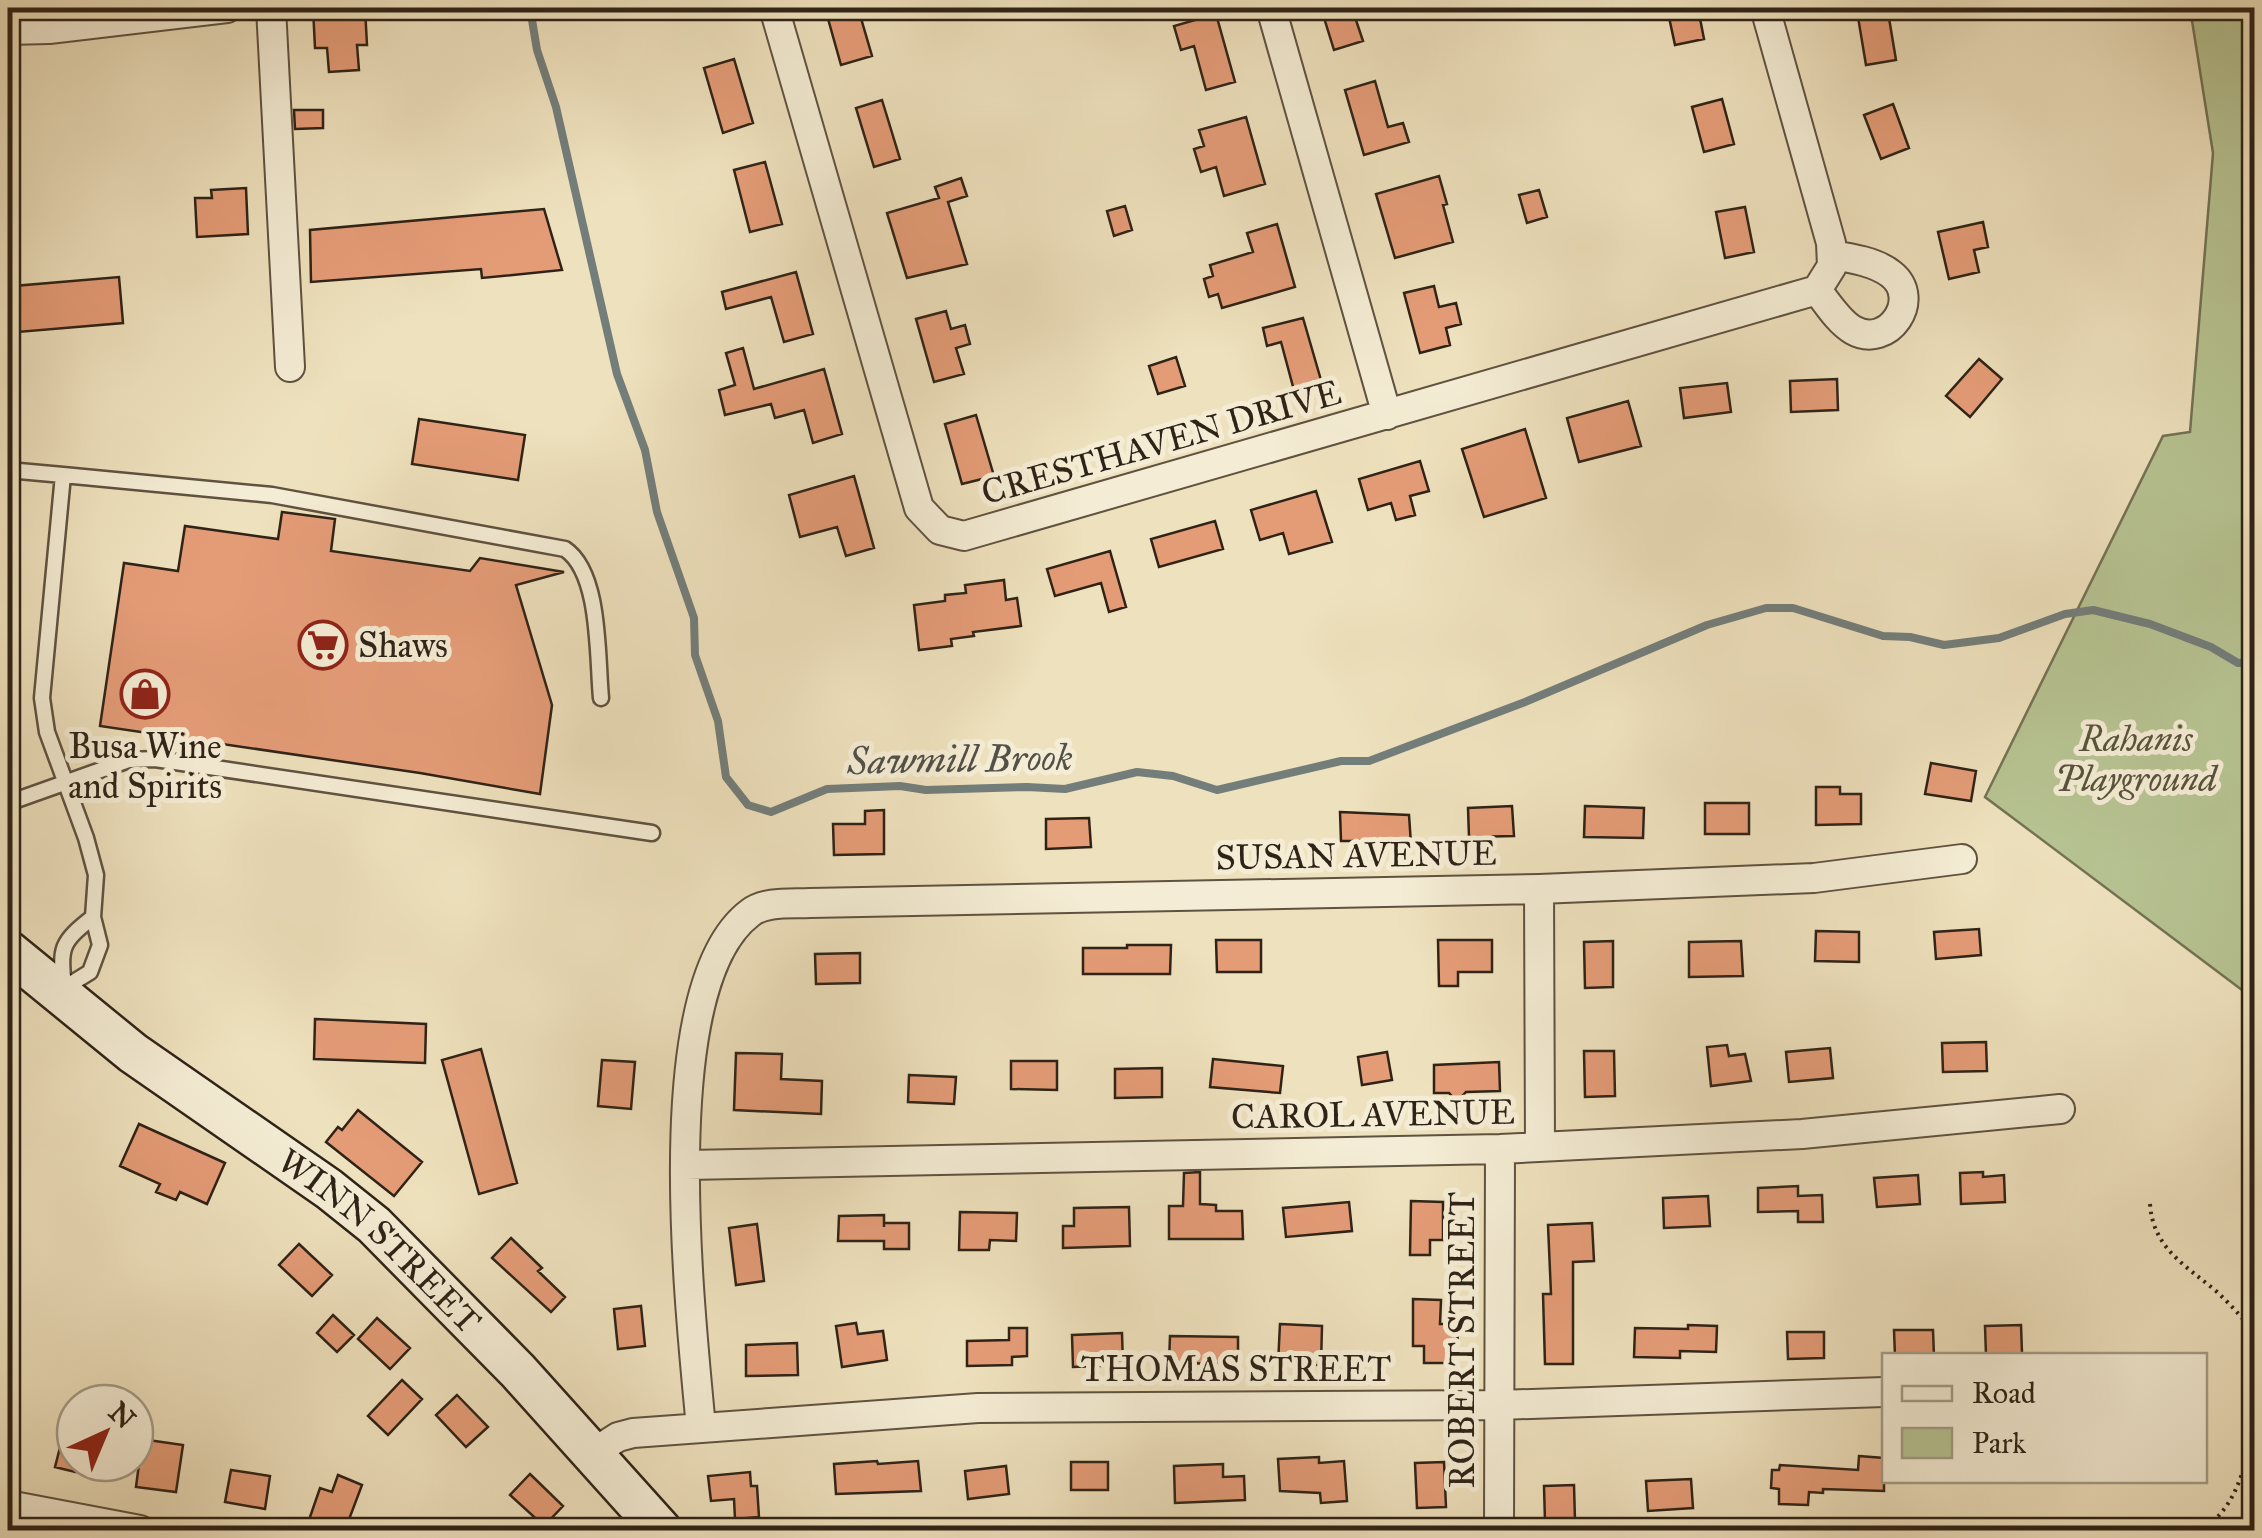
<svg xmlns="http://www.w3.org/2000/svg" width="2262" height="1538" viewBox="0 0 2262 1538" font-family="'IM FELL Great Primer',serif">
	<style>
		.green { fill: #b7c392; stroke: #737354; stroke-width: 2.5 }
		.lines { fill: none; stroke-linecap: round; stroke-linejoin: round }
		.stream { stroke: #737e7b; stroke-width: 8 }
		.building { fill: #e49c77; stroke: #2f2317; stroke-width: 2.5 }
		.service-casing { stroke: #5f5240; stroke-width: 19 }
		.minor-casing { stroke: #5f5240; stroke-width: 32 }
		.secondary-casing { stroke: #2f2317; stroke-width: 45 }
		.path { stroke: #2f2317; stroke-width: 4; stroke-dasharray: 2.5 5; stroke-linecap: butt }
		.service { stroke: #f4ecd4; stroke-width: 14 }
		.minor { stroke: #f4ecd4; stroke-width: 28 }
		.secondary { stroke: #f4ecd4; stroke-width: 40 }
		.labels { text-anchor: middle; stroke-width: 10; stroke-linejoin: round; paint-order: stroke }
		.street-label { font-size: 35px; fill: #2f2317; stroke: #f4ecd4 }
		.poi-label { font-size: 35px; fill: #2f2317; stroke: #f4ecd4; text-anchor: start }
		.park-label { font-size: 35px; font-style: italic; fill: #58533c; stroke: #f4ecd4 }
		.water-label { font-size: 38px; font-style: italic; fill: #515049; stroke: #f4ecd4 }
	</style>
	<rect width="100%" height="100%" fill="#eee1bd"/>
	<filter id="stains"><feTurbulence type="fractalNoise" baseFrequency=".002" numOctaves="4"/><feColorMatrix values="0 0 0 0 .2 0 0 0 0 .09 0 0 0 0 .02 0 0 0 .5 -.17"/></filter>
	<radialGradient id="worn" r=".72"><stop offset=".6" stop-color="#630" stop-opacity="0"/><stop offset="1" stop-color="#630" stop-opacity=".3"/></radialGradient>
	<path class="green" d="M2190,8H2254V999L1985,797L2163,436L2190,432L2213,153Z"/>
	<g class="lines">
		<path class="stream" d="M530,8L537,50L556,107L617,374L645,450L657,512L694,618L695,655L718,721L726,777L748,805L771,812L827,789L900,786L926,790L1027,787L1065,789L1137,772L1173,776L1217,790L1341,761H1369L1525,702L1707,625L1766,608H1793L1883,636L1910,637L1944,645L1999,638L2065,614L2093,610L2150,624L2211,647L2238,663L2254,662"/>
	</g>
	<path class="building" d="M313,8H365L367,45H357L359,70L329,72L327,48H315Z
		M825,8H858L872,56L841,65Z
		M1321,8H1352L1363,41L1334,50Z
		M1667,8H1698L1704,39L1675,45Z
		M1888,12L1896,60L1866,65L1858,17Z
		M1216,14L1235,82L1206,90L1194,46L1181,50L1174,26Z
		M734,59L753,123L723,133L704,68Z
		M1375,81L1388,127L1403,123L1409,142L1364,155L1345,90Z
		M1722,99L1734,144L1704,152L1692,107Z
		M882,100L900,159L874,167L856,108Z
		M1893,104L1909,148L1881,159L1864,115Z
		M294,110H323V128L295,129Z
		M1246,117L1265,184L1224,196L1216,167L1201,172L1194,149L1204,146L1199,130Z
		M765,162L782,224L750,232L734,170Z
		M1439,176L1447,204L1443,205L1453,242L1395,258L1376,194Z
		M961,178L967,196L948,202L967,264L907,278L887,213L939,198L935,187Z
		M246,188L248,234L197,237L195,198H212L211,190Z
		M1539,190L1547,217L1527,223L1519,195Z
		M1125,206L1132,230L1114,236L1107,211Z
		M1745,207L1754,252L1725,258L1716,212Z
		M544,209L562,270L482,278L481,269L311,282L310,230Z
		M1983,222L1988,247L1974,250L1979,272L1949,279L1938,232Z
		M1277,224L1295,287L1222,308L1218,294L1209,297L1204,279L1213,276L1210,265L1253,252L1247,233Z
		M796,272L813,334L784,342L771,297L726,309L722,292Z
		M119,277L123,323L18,332L14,286Z
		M1434,286L1439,307L1456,303L1461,324L1446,328L1450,345L1420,353L1404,293Z
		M946,311L951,329L965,325L970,344L956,348L964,374L934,382L916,319Z
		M1303,318L1323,387L1295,394L1281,342L1267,346L1263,328Z
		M743,348L754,389L824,369L842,434L813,443L804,410L775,418L771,404L725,415L719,390L735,385L726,353Z
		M1176,357L1185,386L1158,394L1149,366Z
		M1979,359L2002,379L1970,417L1946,396Z
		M1837,379L1838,410L1791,412L1790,381Z
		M1727,383L1731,412L1684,418L1680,388Z
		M1628,401L1641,446L1579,462L1567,418Z
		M976,415L994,476L962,484L945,424Z
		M419,419L525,435L518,480L412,464Z
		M1525,429L1546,498L1484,517L1462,449Z
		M1420,461L1429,491L1410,496L1415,515L1396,520L1391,503L1368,510L1359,479Z
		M854,476L874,548L846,556L837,527L800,537L789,495Z
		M1316,491L1332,542L1289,554L1283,533L1260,540L1251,510Z
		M282,512L335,519L331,551L470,571L480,558L564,572L516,585L552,705L540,794L420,773L100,726L124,563L178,571L185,526L278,539Z
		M1215,521L1223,549L1159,567L1151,539Z
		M1110,551L1126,607L1109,612L1101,583L1055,596L1047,569Z
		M1004,580L1006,600L1017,598L1021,626L973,632L974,636L951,639L952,646L919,650L914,605L945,601V595L966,593L965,585Z
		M1931,763L1976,771L1971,801L1925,794Z
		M1816,787H1840V794H1861V824L1816,825Z
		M1705,803H1749V834H1705Z
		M1512,806L1514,836L1469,837L1468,808Z
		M1585,806L1644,808L1643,838L1584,837Z
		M884,810V854L834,855L833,824H865V811Z
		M1340,812L1409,815L1411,844L1368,846V841H1341Z
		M1089,818L1091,847L1046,849V819Z
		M1979,929L1981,955L1936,959L1934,932Z
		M1816,931L1859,932V962L1815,961Z
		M1216,940H1261V972H1217Z
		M1438,940H1492V972H1458V986H1439Z
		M1613,941V987L1585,988L1584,942Z
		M1741,941L1743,976L1689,977V942Z
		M1127,945H1171L1170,974H1083V948H1127Z
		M860,953V983L816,984L815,954Z
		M315,1019L426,1024L425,1063L314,1059Z
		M1986,1042L1987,1071L1943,1072L1942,1043Z
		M1727,1045L1729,1056L1745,1054L1751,1081L1711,1086L1707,1047Z
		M1830,1048L1833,1078L1789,1082L1786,1052Z
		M481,1049L517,1183L479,1194L442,1060Z
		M1584,1051H1614L1615,1096L1585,1097Z
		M1387,1052L1392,1080L1362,1085L1358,1057Z
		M736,1053L782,1054L781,1079L822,1081L821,1114L734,1110Z
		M1213,1059L1283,1066L1280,1093L1210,1087Z
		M602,1060L635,1062L631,1109L598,1106Z
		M1011,1061H1057V1090L1011,1089Z
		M1499,1062L1500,1091L1466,1092L1457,1102L1449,1093H1434V1065Z
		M1162,1068V1097L1115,1098V1069Z
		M909,1075L956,1077L954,1104L908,1102Z
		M358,1110L422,1162L394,1196L326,1142L338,1127L342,1130Z
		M139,1124L225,1163L207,1204L180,1192L176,1200L156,1192L160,1184L120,1166Z
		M1200,1172V1204L1216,1205V1211H1242L1243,1239H1169V1206H1183L1184,1173Z
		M1983,1172V1177L2004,1175L2005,1202L1961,1204L1960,1173Z
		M1918,1175L1920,1204L1877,1207L1874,1178Z
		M1798,1186V1196L1822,1195L1823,1222H1798V1211L1758,1212V1188Z
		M1708,1196L1710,1226L1664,1228L1663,1198Z
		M1411,1201L1443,1202V1240H1430V1255H1410Z
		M1349,1202L1352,1231L1286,1237L1283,1208Z
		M1129,1207L1130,1246L1063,1248V1226H1074V1208Z
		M960,1212L1017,1213L1016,1241L990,1240L989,1250H959Z
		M884,1215V1227V1223H909V1249H884V1241H838L839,1216Z
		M1592,1223L1594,1261L1573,1262V1364H1545L1543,1294H1551L1548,1225Z
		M757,1224L764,1281L736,1285L729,1228Z
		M511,1238L542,1268L538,1271L565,1297L551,1312L492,1258Z
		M299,1244L332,1275L312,1296L279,1265Z
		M1413,1299L1441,1300L1440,1324H1458L1457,1363H1424V1346H1413Z
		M641,1306L645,1346L618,1349L614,1309Z
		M333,1315L354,1335L337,1352L317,1333Z
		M377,1318L410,1348L390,1369L358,1339Z
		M856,1323L858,1334L883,1331L887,1360L842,1367L836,1326Z
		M1280,1324L1322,1326L1321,1365L1278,1364Z
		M1688,1325L1717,1326L1716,1352L1680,1351V1358L1634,1357L1635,1328L1688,1329Z
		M2021,1325L2022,1353L1986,1355L1985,1326Z
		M1009,1328H1027V1356L1012,1357V1365L967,1366V1341L1009,1340Z
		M1894,1330H1933L1934,1356H1895Z
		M1787,1332H1824V1358L1788,1359Z
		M1122,1333L1123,1365L1073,1367L1072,1335Z
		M1170,1336L1238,1337V1364L1169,1363Z
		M797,1343L798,1375L746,1376V1345Z
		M402,1380L422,1399L388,1435L368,1416Z
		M457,1395L488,1427L466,1447L436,1415Z
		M68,1416L75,1417V1472L55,1467Z
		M148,1440L183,1445L176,1492L136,1487L140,1456H146Z
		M1859,1456L1884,1458V1491L1823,1489V1493L1809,1492L1808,1505L1779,1504V1489L1771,1488L1772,1470H1779L1780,1465L1858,1470Z
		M1319,1457V1463L1344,1461L1347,1501L1321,1503L1320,1493L1280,1491L1278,1459Z
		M877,1461L878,1464L918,1461L921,1491L836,1494L834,1464Z
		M1071,1462H1108V1490H1071Z
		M1444,1462L1446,1507L1417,1508L1415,1463Z
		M1223,1464V1477L1244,1476L1245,1500L1175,1503L1174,1466Z
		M1006,1466L1009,1494L968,1499L965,1471Z
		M231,1470L270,1476L265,1509L225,1502Z
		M750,1472L751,1486H757L759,1517L735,1519L734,1499L711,1501L708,1476Z
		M530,1474L563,1506L544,1526L510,1495Z
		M338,1475L362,1485L345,1530L310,1517L320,1488L332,1492Z
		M1691,1479L1693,1508L1648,1511L1646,1481Z
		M1574,1485L1575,1521L1545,1522L1544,1486Z"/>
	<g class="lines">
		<g class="service-casing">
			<path id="service" d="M8,470L63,475L42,698L47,732L86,838L96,875L93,917L100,945L90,972L64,988
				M63,475L272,495L565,549C601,573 597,658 601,698
				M8,803L129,760L155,759L652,833
				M64,988C60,947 60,943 93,917"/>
		</g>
		<g class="minor-casing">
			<path id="minor" d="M271,8L290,367
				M774,8L919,508L940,530L964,536L1817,290L1832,266L1831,243L1765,8
				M1271,8L1387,415
				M8,30L49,29L227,8
				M1817,290C1827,303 1839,322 1853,330C1888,350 1923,299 1891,274C1876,262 1851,258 1832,255
				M1539,889L1540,1147
				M687,1165L1500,1149L1802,1134L2060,1109
				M701,1428C691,1316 652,987 750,913C765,901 791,904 810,903L1539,889L1814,878L1962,859
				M593,1453L618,1437L633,1433L978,1408L1499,1405L1884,1392
				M8,1505L140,1530
				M1499,1530L1500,1149"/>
		</g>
		<g class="secondary-casing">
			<g id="secondary">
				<path id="s1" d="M8,951L133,1053L329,1189L374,1225L518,1371L661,1530"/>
			</g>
		</g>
		<path class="path" d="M2150,1204C2153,1248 2185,1265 2216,1291C2230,1304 2243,1318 2254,1333
			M2200,1530C2236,1510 2242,1472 2254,1435"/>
		<use href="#service" class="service"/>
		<use href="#minor" class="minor"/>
		<use href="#secondary" class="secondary"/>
	</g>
	<defs>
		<g id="supermarket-ring" transform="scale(2.5)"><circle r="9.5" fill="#f4ecd4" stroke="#8f2418" stroke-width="1.5"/><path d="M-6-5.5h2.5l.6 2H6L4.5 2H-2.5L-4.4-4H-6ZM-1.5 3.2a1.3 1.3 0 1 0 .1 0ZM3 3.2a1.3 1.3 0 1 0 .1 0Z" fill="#8f2418"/></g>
		<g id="shop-ring" transform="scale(2.5)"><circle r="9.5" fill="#f4ecd4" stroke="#8f2418" stroke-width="1.5"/><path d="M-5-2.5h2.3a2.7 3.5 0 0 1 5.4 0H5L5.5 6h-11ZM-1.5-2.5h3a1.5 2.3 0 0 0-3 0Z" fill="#8f2418"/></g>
	</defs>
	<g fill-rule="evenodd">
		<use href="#supermarket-ring" x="323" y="645"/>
		<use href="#shop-ring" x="145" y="694"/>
	</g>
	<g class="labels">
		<g class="street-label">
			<text transform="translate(1161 442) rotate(-16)" y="12">CRESTHAVEN DRIVE</text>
			<text transform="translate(1356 855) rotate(-1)" y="12">SUSAN AVENUE</text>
			<text transform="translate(1373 1114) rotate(-1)" y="12">CAROL AVENUE</text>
			<text dy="12" stroke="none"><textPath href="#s1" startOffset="472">WINN STREET</textPath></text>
			<text transform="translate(1462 1340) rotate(-90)" y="12">ROBERT STREET</text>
			<text x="1236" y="1381">THOMAS STREET</text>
		</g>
		<g class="poi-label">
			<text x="358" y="657">Shaws</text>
			<text x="145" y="758" text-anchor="middle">Busa Wine<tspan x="145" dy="40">and Spirits</tspan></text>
		</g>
		<g class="park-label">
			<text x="2136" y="751">Rahanis<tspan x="2136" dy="40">Playground</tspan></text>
		</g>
		<g class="water-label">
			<text transform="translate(960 759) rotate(-1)" y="13">Sawmill Brook</text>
		</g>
	</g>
	<rect width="2262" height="1538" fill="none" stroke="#eee1bd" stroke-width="40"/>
	<rect x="10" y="10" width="2242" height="1518" fill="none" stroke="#2f2317" stroke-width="5"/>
	<rect x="20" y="20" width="2222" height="1498" fill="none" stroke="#2f2317" stroke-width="2.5"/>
	<rect x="1882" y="1353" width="325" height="130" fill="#f4ecd4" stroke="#a59c88" stroke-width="2.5"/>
	<rect x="1902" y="1386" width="50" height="15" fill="#f4ecd4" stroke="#a59c88" stroke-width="2.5"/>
	<text x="1972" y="1403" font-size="30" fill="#2f2317">Road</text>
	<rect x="1902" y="1428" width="50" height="30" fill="#b7c392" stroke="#a59c88" stroke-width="2.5"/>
	<text x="1972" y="1453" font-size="30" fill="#2f2317">Park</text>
	<g transform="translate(105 1433) rotate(44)"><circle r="48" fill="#f4ecd4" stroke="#a59c88" stroke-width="2.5"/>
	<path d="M0-8L18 38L0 25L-18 38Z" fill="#8f2418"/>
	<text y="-15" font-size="28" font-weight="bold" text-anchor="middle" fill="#2f2317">N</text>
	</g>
	<rect width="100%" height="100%" filter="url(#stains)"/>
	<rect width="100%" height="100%" fill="url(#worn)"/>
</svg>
